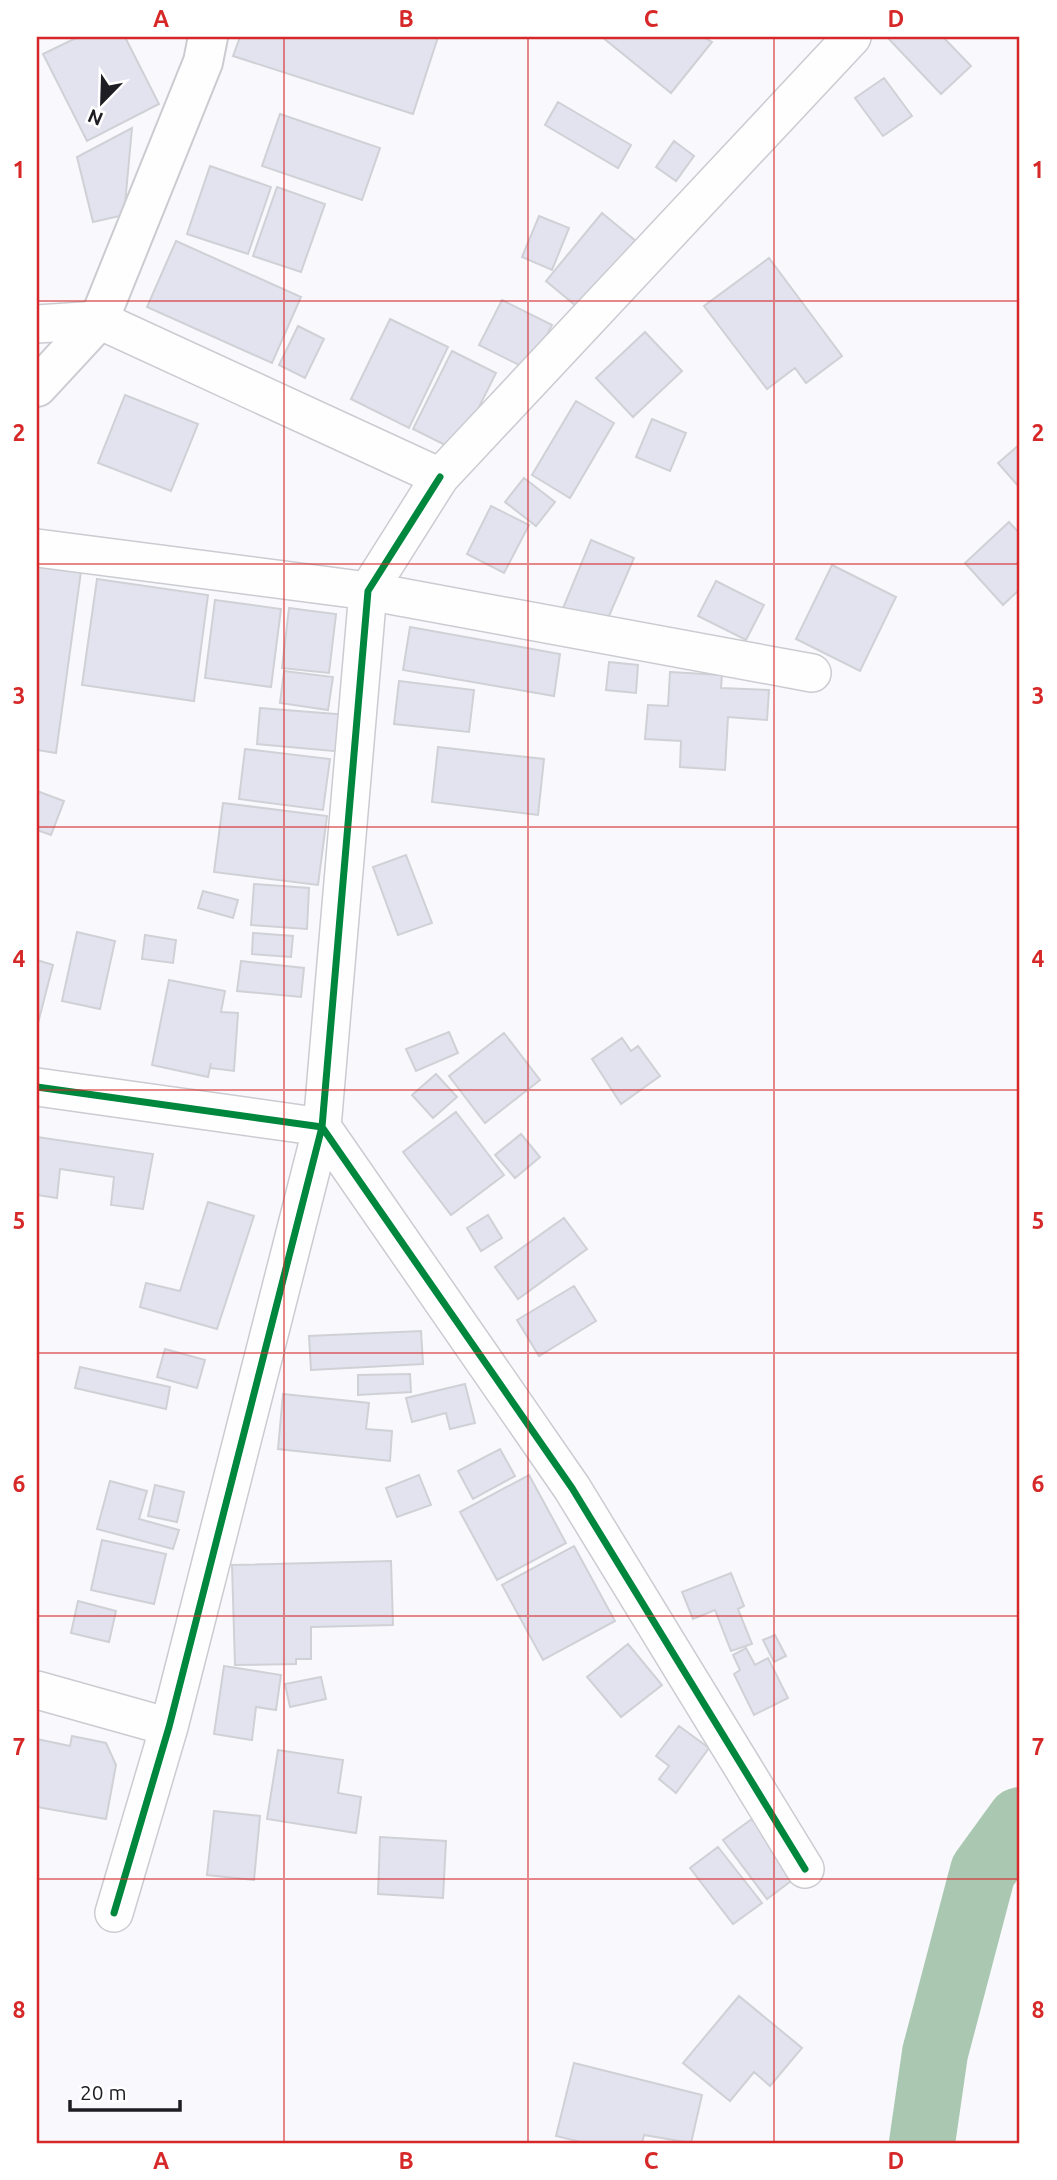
<svg xmlns="http://www.w3.org/2000/svg" width="1057" height="2180" viewBox="0 0 1057 2180" font-family="Ubuntu,sans-serif">
	<style>
		.lines { fill: none; stroke-linecap: round; stroke-linejoin: round }
		.river { stroke: #aac8b1; stroke-width: 66 }
		.building { fill: #e3e3ef; stroke: #d0d1d6; stroke-width: 2 }
		.street-casing { stroke: #cbccd1; stroke-width: 40 }
		.secondary-casing { stroke: #cbccd1; stroke-width: 42 }
		.street { stroke: #fefeff; stroke-width: 37 }
		.secondary { stroke: #fefeff; stroke-width: 38 }
		.cycleway-casing { stroke: #fff; stroke-width: 11 }
		.cycleway { stroke: #00873e; stroke-width: 7 }
		.grid { fill: none; stroke: #d62828; stroke-width: 2; stroke-opacity: 0.55 }
		.neatline { fill: none; stroke: #d62828; stroke-width: 2.5 }
		.grid-label { font-size: 23px; text-anchor: middle; font-weight: bold; fill: #d62828 }
	</style>
	<rect width="100%" height="100%" fill="#f8f8fd"/>
	<g class="lines">
		<path class="river" d="M922,2143L935,2053L983,1871L1020,1820"/>
	</g>
	<path class="building" d="M78,37H125L159,104L87,141L43,54Z
		M240,37H438L413,114L233,56Z
		M602,37H703L712,42L671,93Z
		M887,37H943L971,66L941,94Z
		M884,78L912,116L883,136L855,98Z
		M558,102L631,145L618,168L545,125Z
		M280,114L380,148L362,200L262,166Z
		M132,128L124,215L93,222L77,157Z
		M674,141L694,156L676,181L656,167Z
		M210,166L271,187L248,254L187,234Z
		M277,187L325,204L301,272L253,256Z
		M602,213L637,242L581,310L546,281Z
		M539,216L569,228L552,270L522,257Z
		M176,241L301,297L272,363L147,307Z
		M769,258L842,356L806,383L795,368L767,389L704,306Z
		M502,300L552,325L529,370L479,345Z
		M390,319L448,347L409,428L351,399Z
		M298,326L324,339L305,378L279,365Z
		M645,332L682,371L633,417L596,378Z
		M452,351L496,373L457,451L413,429Z
		M125,395L198,424L171,491L98,463Z
		M576,401L614,423L570,498L532,475Z
		M652,419L686,433L670,471L636,457Z
		M1020,444V488L998,463Z
		M524,478L555,502L536,526L505,502Z
		M491,506L529,525L504,573L467,554Z
		M1009,522L1020,534V560L1017,563L1020,566V589L1003,605L965,563Z
		M591,540L634,558L603,630L561,613Z
		M37,558L82,564L56,753L37,750Z
		M832,565L896,597L860,671L796,639Z
		M97,579L208,595L194,701L82,685Z
		M716,581L764,605L746,640L698,616Z
		M215,600L281,609L271,687L205,678Z
		M289,608L336,614L329,673L282,668Z
		M410,627L560,654L554,696L403,670Z
		M609,662L638,665L636,693L606,690Z
		M284,671L333,677L328,710L280,703Z
		M670,672L722,675L721,688L769,690L767,720L728,717L725,770L680,767L681,741L645,739L648,705L668,706Z
		M399,681L474,690L469,732L394,724Z
		M260,708L348,715L344,752L257,744Z
		M438,747L544,759L538,815L432,802Z
		M245,749L330,759L323,810L239,799Z
		M37,791L64,801L51,835L37,830Z
		M223,803L327,816L318,885L214,872Z
		M406,855L432,923L398,935L373,867Z
		M254,884L309,888L307,929L251,925Z
		M203,891L238,900L233,918L198,908Z
		M77,932L115,941L100,1009L62,1001Z
		M253,933L293,936L291,957L252,954Z
		M145,935L176,940L173,963L142,959Z
		M37,960L53,965L37,1027Z
		M241,961L304,968L301,997L237,991Z
		M169,980L225,991L221,1012L238,1013L234,1071L210,1068L211,1063L208,1077L152,1065Z
		M449,1032L458,1053L416,1071L406,1049Z
		M504,1033L540,1080L485,1123L449,1076Z
		M622,1038L631,1051L638,1046L660,1076L621,1104L592,1059Z
		M436,1074L457,1097L433,1118L412,1095Z
		M456,1112L504,1175L451,1215L403,1152Z
		M521,1134L540,1157L515,1178L495,1155Z
		M37,1137L153,1154L143,1209L111,1205L114,1177L60,1169L57,1198L37,1195Z
		M208,1202L254,1216L217,1329L140,1307L146,1283L180,1291Z
		M488,1215L502,1238L481,1251L467,1228Z
		M564,1218L587,1249L518,1299L495,1267Z
		M574,1286L596,1321L539,1356L517,1320Z
		M421,1331L423,1364L311,1370L309,1336Z
		M165,1349L205,1360L197,1388L157,1377Z
		M80,1367L170,1387L166,1409L75,1388Z
		M410,1374L411,1392L358,1395V1375Z
		M465,1384L475,1423L450,1429L446,1413L412,1422L406,1398Z
		M283,1394L369,1403L366,1429L392,1431L390,1461L278,1449Z
		M500,1449L515,1476L473,1499L458,1471Z
		M419,1475L431,1505L397,1517L386,1488Z
		M529,1475L566,1543L497,1580L460,1512Z
		M110,1481L147,1491L139,1519L179,1530L173,1549L97,1529Z
		M155,1485L184,1492L177,1522L148,1516Z
		M102,1540L166,1554L154,1604L91,1590Z
		M574,1546L615,1621L543,1660L502,1585Z
		M391,1561L393,1625L311,1627V1659H296V1664L235,1665L232,1565Z
		M731,1573L744,1606L738,1609L752,1644L731,1651L715,1610L693,1619L682,1592Z
		M78,1601L116,1611L109,1642L71,1633Z
		M775,1635L786,1656L774,1662L763,1640Z
		M628,1644L662,1685L621,1717L587,1677Z
		M746,1648L755,1665L768,1658L788,1698L754,1715L734,1674L740,1670L733,1655Z
		M224,1666L281,1675L276,1710L256,1707L252,1740L214,1734Z
		M321,1677L326,1699L290,1707L285,1684Z
		M679,1726L709,1748L676,1793L659,1779L669,1766L656,1756Z
		M72,1736L106,1743L116,1765L106,1819L37,1807V1739L70,1746Z
		M278,1750L343,1760L338,1793L361,1797L356,1833L267,1819Z
		M214,1811L260,1816L254,1880L207,1875Z
		M752,1819L795,1878L767,1899L723,1840Z
		M380,1837L446,1841L443,1898L378,1894Z
		M718,1847L762,1903L733,1924L690,1868Z
		M739,1996L802,2048L770,2086L754,2072L730,2101L683,2063Z
		M574,2063L702,2095L691,2143L644,2135L642,2143H585L556,2136Z"/>
	<g class="lines">
		<g class="street-casing">
			<path id="street" d="M37,324L99,320L440,477L852,37
				M37,548L368,591L812,673
				M37,1087L322,1127L572,1488L805,1869
				M37,1690L169,1727
				M114,1913L169,1727L322,1127L368,591L440,477"/>
		</g>
		<g class="secondary-casing">
			<path id="secondary" d="M37,387L99,320L203,62L208,37"/>
		</g>
		<use href="#street" class="street"/>
		<use href="#secondary" class="secondary"/>
		<g class="cycleway-casing">
			<path id="cycleway" d="M37,1087L322,1127L572,1488L805,1869
				M114,1913L169,1727L322,1127L368,591L440,477"/>
		</g>
		<use href="#cycleway" class="cycleway"/>
	</g>
	<path class="grid" d="M284,37V2143M528,37V2143M774,37V2143M37,301H1020M37,564H1020M37,827H1020M37,1090H1020M37,1353H1020M37,1616H1020M37,1879H1020"/>
	<rect width="1057" height="2180" fill="none" stroke="#ffffff" stroke-width="77"/>
	<g transform="translate(102 102) rotate(203)" stroke="#ffffff" stroke-width="5" paint-order="stroke">
	<path d="M0-5L12 26L0 18L-12 26Z" fill="#1d1d23"/>
	<text y="-10" font-size="19" font-weight="bold" text-anchor="middle" fill="#1d1d23">N</text>
	</g>
	<path d="M70 2100v10h110v-10" fill="none" stroke="#1d1d23" stroke-width="3.5"/>
	<text x="80" y="2100" font-size="21" fill="#1d1d23" stroke="#ffffff" stroke-width="5" paint-order="stroke">20 m</text>
	<rect x="38" y="38" width="980" height="2104" class="neatline"/>
	<g class="grid-label">
		<text x="161" y="27">A</text>
		<text x="406" y="27">B</text>
		<text x="651" y="27">C</text>
		<text x="896" y="27">D</text>
		<text x="19" y="178">1</text>
		<text x="1038" y="178">1</text>
		<text x="19" y="441">2</text>
		<text x="1038" y="441">2</text>
		<text x="19" y="704">3</text>
		<text x="1038" y="704">3</text>
		<text x="19" y="967">4</text>
		<text x="1038" y="967">4</text>
		<text x="19" y="1229">5</text>
		<text x="1038" y="1229">5</text>
		<text x="19" y="1492">6</text>
		<text x="1038" y="1492">6</text>
		<text x="19" y="1755">7</text>
		<text x="1038" y="1755">7</text>
		<text x="19" y="2018">8</text>
		<text x="1038" y="2018">8</text>
		<text x="161" y="2169">A</text>
		<text x="406" y="2169">B</text>
		<text x="651" y="2169">C</text>
		<text x="896" y="2169">D</text>
	</g>
</svg>
